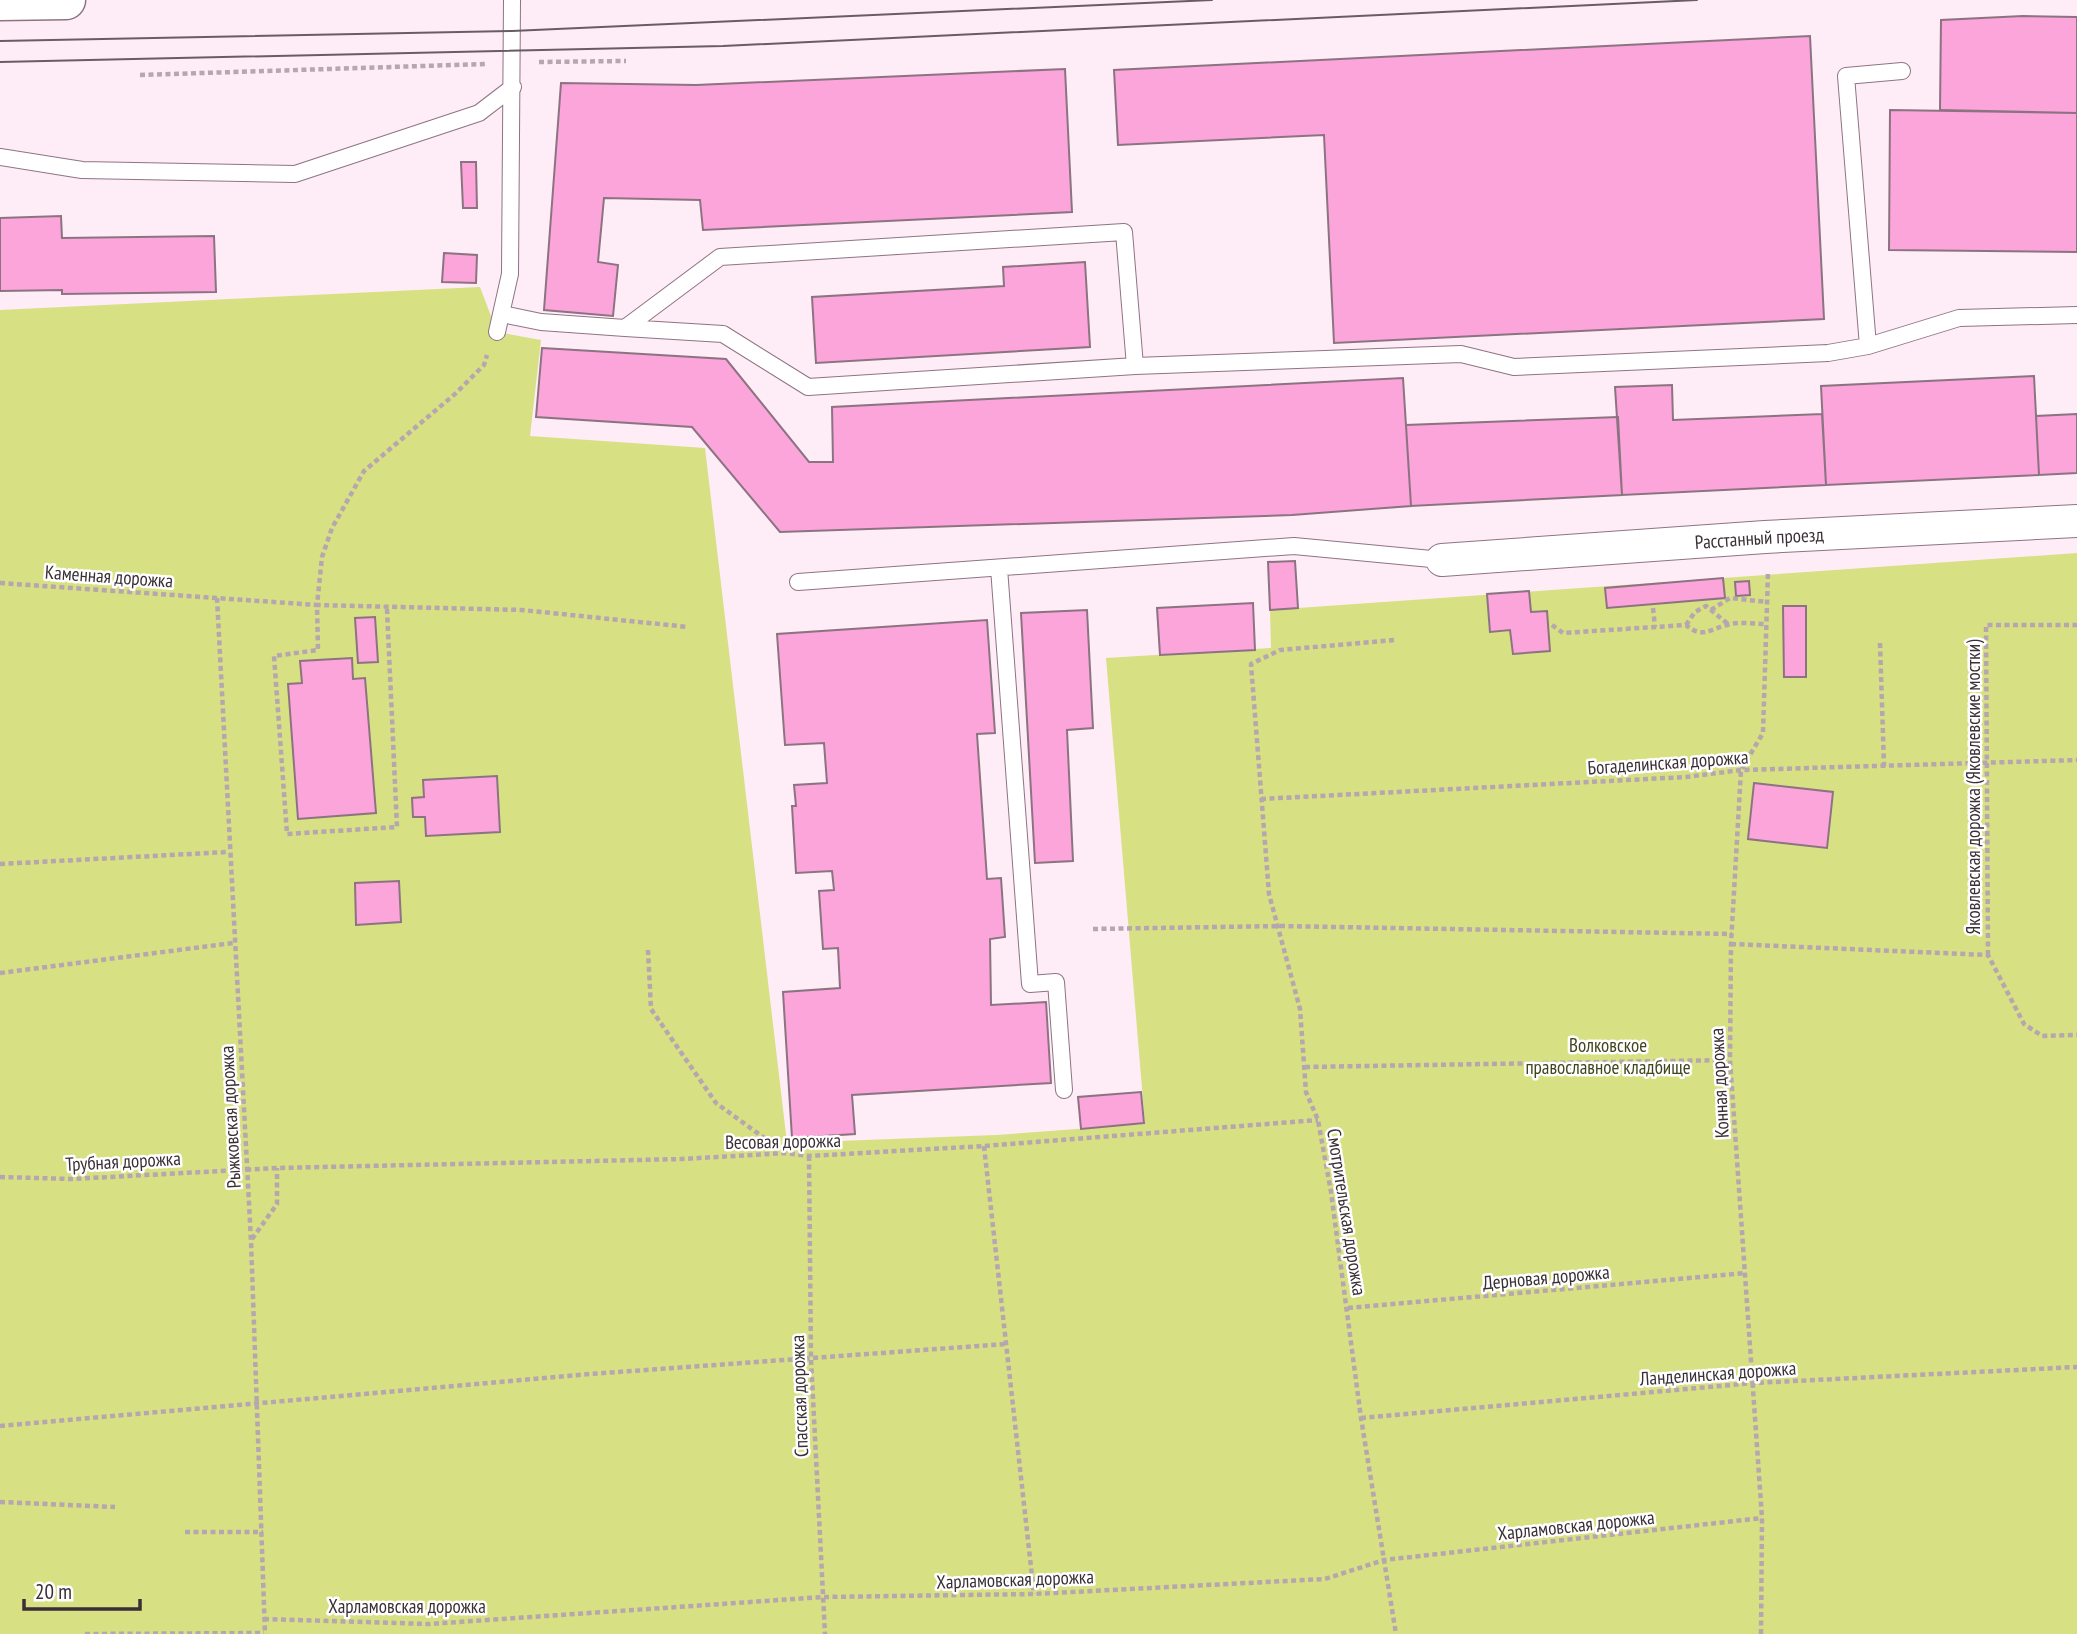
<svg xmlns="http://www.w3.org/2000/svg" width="2077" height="1634" viewBox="0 0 2077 1634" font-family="'PT Sans Narrow',sans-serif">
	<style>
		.green { fill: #d7e082 }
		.building { fill: #fca5da; stroke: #8c7382; stroke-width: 2 }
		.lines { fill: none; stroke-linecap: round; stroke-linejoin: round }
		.service-casing { stroke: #8e7483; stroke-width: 18 }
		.minor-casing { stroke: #8e7483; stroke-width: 34 }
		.secondary-casing { stroke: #8e7483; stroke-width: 41 }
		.path { stroke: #b6a6af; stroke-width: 4.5; stroke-dasharray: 5 3.5; stroke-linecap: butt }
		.service { stroke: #fff; stroke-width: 16 }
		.minor { stroke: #fff; stroke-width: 32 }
		.secondary { stroke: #fff; stroke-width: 38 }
		.tram { stroke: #695c64; stroke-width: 2 }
		.labels { text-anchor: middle; stroke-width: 5; stroke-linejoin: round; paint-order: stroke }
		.street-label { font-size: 19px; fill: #3a2f36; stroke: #fff }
		.park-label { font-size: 19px; fill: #41441c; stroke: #fff }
	</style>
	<rect width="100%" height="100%" fill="#feecf6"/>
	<path class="green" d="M480,287L497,332L541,340L530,436L705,448L787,1143L996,1135L1145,1124L1106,658L1271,648L1270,610L2077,553V1634H0V310Z"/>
	<path class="building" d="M2023,16L2077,17V113L1940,110L1941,20Z
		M1810,36L1824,319L1334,343L1324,135L1118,145L1114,70Z
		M1065,69L1072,212L703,230L700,200L604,198L598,262L618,265L613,316L544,310L561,83L696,85Z
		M1890,110L2077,113V252L1889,250Z
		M461,162H476L477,208H463Z
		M61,216L62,238L214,236L216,292L62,294V290L0,291V218Z
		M444,253L477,255L476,283L442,282Z
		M1085,262L1090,347L816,363L812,297L1004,286L1003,267Z
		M542,348L726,359L809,462H833L832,407L1403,378L1411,506L1292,515L780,532L692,427L536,417Z
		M2034,376L2039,475L1826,485L1821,386Z
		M1672,385L1673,420L1822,414L1826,485L1622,495L1615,387Z
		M2077,414V473L2039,475L2036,416Z
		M1618,417L1622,495L1411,506L1406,425Z
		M1295,561L1298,608L1270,610L1268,562Z
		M1723,578L1725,598L1607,608L1605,588Z
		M1749,581L1750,595L1736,596L1735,582Z
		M1529,591L1531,612L1547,611L1550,651L1513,654L1510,630L1490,632L1487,594Z
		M1253,603L1255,650L1160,655L1157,608Z
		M1783,606H1806V677H1784Z
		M1087,610L1093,728L1067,730L1073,861L1035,863L1021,613Z
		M375,617L378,662L358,663L355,618Z
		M987,620L995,733L977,734L987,879L1001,878L1005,937L990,939L991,1005L1046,1002L1051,1083L852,1095L855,1134L792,1138L783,992L840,988L838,948L823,949L819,891L834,890L832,871L796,873L792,806H796L794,785L827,783L824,743L785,745L777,634Z
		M352,658L353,679L365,678L376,813L298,819L288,684L302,683L300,661Z
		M497,776L500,832L426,836L425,817H413L412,798L424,797L423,780Z
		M1754,783L1833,792L1827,848L1748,839Z
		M399,881L401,922L356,925L355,883Z
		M1141,1092L1144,1123L1081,1129L1078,1097Z"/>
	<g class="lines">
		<g class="service-casing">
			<path id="service" d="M0,157L82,170L295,174L479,113L513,87
				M502,314L541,322L625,328L720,257L1124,232L1135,366
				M625,328L723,334L808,387L1135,366L1461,354L1514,367L1828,353L1868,346L1959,318L2077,315
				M497,332L510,274L512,0
				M1868,346L1846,76L1902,71
				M999,568L1030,984L1056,982L1064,1090
				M798,582L1294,546L1442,560"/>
		</g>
		<g class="minor-casing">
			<g id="minor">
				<path id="s1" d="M1442,560L1765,537L2077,521"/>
			</g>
		</g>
		<g class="secondary-casing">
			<path id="secondary" d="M0,1L66,0"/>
		</g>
		<path class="path" d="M539,62L626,61
			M140,75L485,64
			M0,583L317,605L322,557L332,528L364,471L455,394L484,365L487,355
			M217,598L251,1241L265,1634
			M1653,608L1655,627
			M387,609L397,827L287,834L274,656L318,650L317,605L522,610L688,627
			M1711,610L1730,598L1767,602
			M1552,625L1563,633L1686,625C1702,639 1710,629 1727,625C1739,621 1754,624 1767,624
			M1686,625L1695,612L1706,606L1728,624
			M1394,640L1280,650L1251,664L1269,894L1300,1009L1306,1092L1318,1120L1331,1192L1361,1418L1396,1634
			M1880,643L1884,766
			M1261,799L1686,777L1741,770L2077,760
			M0,864L228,852
			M1093,929L1280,926L1732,934
			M1731,944L1988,955L2024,1024L2042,1036L2077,1035
			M648,950L651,1009L716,1103L785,1153
			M1988,955L1986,625H2077
			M0,973L233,943
			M1305,1067L1730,1060
			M984,1146L1034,1594
			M809,1156L811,1359L825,1634
			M0,1177L72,1179L277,1168L682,1159L785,1153L809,1156L984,1146L1318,1120
			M252,1239L277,1204V1168
			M1348,1308L1746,1273
			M1361,1418L1754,1383L2077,1367
			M0,1426L590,1374L1006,1344
			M0,1502L115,1507
			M185,1532H263
			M264,1619L429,1624L823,1597L1034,1594L1325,1579L1384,1560L1762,1518
			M85,1634L264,1633
			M1761,1634L1762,1518L1730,1060L1731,944L1741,770L1763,733L1768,572"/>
		<use href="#service" class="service"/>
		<use href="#minor" class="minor"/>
		<use href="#secondary" class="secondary"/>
		<path class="tram" d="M0,41L512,31L1212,0
			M0,62L723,46L1697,0"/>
	</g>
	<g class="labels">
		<g class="street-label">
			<text dy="7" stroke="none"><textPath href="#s1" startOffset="318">Расстанный проезд</textPath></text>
			<text transform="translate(109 576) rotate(4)" y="7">Каменная дорожка</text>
			<text transform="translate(1668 762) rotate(-4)" y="7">Богаделинская дорожка</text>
			<text transform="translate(1973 787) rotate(-90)" y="7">Яковлевская дорожка (Яковлевские мостки)</text>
			<text transform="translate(1719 1083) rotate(-93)" y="7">Конная дорожка</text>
			<text transform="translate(230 1117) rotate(-93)" y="7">Рыжковская дорожка</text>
			<text transform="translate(783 1141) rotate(-1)" y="7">Весовая дорожка</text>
			<text transform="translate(123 1161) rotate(-3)" y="7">Трубная дорожка</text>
			<text transform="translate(1347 1212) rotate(81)" y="7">Смотрительская дорожка</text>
			<text transform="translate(1546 1277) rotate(-5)" y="7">Дерновая дорожка</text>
			<text transform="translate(1718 1373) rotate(-4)" y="7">Ланделинская дорожка</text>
			<text transform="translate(799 1396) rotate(-92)" y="7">Спасская дорожка</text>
			<text transform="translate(1576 1525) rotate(-6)" y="7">Харламовская дорожка</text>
			<text transform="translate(1015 1579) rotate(-2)" y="7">Харламовская дорожка</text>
			<text x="407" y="1613">Харламовская дорожка</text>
		</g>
		<g class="park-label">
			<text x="1608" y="1052">Волковское<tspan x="1608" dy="22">православное кладбище</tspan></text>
		</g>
	</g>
	<path d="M24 1599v10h116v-10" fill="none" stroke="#3a2f36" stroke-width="3.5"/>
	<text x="35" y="1599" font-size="21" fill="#3a2f36" stroke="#ffffff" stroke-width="5" paint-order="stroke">20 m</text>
</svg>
